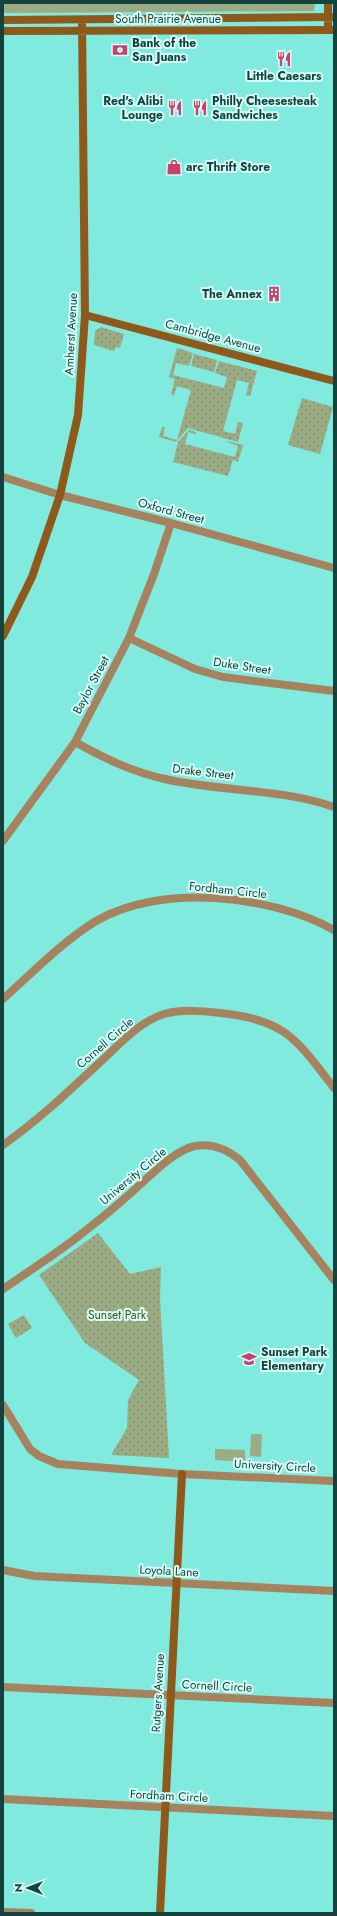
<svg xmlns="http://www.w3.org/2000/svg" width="337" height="1916" viewBox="0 0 337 1916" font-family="Jost,sans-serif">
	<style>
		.green { fill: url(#green-dots) }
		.pitch { fill: #9bab83 }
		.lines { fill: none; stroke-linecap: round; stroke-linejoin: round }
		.street { stroke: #a6825e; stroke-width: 8 }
		.secondary { stroke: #8e591a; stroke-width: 8 }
		.labels { text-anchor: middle; stroke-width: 4; stroke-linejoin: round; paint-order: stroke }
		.street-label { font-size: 12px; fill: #14433e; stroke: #d7fef9 }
		.poi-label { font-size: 12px; font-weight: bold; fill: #14433e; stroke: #d7fef9; text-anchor: start }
		.park-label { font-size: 12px; fill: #415611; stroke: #d7fef9 }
	</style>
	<defs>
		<pattern id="green-dots" width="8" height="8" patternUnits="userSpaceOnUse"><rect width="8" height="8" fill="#9bab83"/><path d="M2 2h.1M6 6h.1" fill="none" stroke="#7d8d6d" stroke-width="1.8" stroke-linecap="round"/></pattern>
	</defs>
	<rect width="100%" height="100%" fill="#7feadd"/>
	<path class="green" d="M101,327L124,334L120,348L116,347L114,351L94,345L95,331Z
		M177,348L193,353L189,366L176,363L173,375L224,388L227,377L215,373L219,361L257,371L250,396L246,395L249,383L237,380L223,431L235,434L238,422L243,423L238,442L188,428L176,442L159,437L162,427H165L163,436L177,440L191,390L177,386L174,395L171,394L175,379L169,377Z
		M194,354L217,360L214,372L191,366Z
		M302,398L333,407L320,454L288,445Z
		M189,430L196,432V434L188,432L185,444L235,457L238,446L227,442V441L243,445L238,462L233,460L228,476L173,462L178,442Z
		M98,1233L130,1274L161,1267L160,1298L169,1458L111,1455L127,1428L128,1400L139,1380L85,1343L39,1275Z
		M24,1315L32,1328L16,1338L8,1324Z"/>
	<path class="pitch" d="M3,3H315L314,11L3,13Z
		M251,1434H262L261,1457L250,1456Z
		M215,1449L245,1450V1462L215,1460Z"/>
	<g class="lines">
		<path class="street" d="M3,477L60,495L171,523L334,568
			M129,638L195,669L223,677L334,691
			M75,742C104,758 132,772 165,779C221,792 280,788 334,807
			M3,841L75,742L129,638L154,574L171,523
			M3,999C33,972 62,942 96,921C161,883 271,895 334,930
			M3,1145C37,1121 67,1093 97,1065C117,1047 138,1022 164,1014C183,1009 202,1011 221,1013C286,1020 296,1039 334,1088
			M3,1289C29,1271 56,1254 80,1235C95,1223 111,1211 125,1198C144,1183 171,1151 195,1146C212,1143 228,1150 240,1160L334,1280
			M3,1405L30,1449L39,1456L58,1464L182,1474L334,1481
			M3,1570L34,1576L334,1591
			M3,1687L334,1703
			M3,1799L334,1816
			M3,1912L31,1913"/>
		<path class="secondary" d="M328,3V30
			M3,20L334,17
			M3,31L334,30
			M85,315L334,381
			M3,636L32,577L60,495L78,415L85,315L82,20
			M160,1913L182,1474"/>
	</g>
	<defs>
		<g id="bank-bare" transform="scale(1.2)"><path d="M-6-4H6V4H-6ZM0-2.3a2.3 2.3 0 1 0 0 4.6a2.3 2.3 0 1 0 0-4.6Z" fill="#cd3f6c" stroke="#d7fef9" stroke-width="2.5" paint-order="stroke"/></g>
		<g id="restaurant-bare" transform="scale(1.2)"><path d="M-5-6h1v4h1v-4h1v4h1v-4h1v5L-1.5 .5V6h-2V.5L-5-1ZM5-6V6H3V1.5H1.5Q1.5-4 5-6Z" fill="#cd3f6c" stroke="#d7fef9" stroke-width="2.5" paint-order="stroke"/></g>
		<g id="shop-bare" transform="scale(1.2)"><path d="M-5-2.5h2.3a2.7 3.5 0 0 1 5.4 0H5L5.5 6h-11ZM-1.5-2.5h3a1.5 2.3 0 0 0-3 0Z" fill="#cd3f6c" stroke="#d7fef9" stroke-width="2.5" paint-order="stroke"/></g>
		<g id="building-bare" transform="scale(1.2)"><path d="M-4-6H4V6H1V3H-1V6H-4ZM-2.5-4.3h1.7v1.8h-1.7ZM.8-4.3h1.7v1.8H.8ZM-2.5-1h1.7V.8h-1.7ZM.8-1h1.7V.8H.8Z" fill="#cd3f6c" stroke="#d7fef9" stroke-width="2.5" paint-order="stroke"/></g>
		<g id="school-bare" transform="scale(1.2)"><path d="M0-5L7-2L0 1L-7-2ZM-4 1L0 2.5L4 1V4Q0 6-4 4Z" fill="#cd3f6c" stroke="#d7fef9" stroke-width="2.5" paint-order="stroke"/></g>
	</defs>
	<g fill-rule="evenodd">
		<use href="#bank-bare" x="120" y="50"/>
		<use href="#restaurant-bare" x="284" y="59"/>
		<use href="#restaurant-bare" x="175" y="108"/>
		<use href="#restaurant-bare" x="200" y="108"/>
		<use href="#shop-bare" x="174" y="167"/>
		<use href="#building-bare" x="274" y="294"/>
		<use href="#school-bare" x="249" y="1359"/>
	</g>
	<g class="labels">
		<g class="street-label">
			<text x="168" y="23">South Prairie Avenue</text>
			<text transform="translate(71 334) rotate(-87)" y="4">Amherst Avenue</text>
			<text transform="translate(213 336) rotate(15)" y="4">Cambridge Avenue</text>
			<text transform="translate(171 511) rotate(15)" y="4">Oxford Street</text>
			<text transform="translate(242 666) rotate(9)" y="4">Duke Street</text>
			<text transform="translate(91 685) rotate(-62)" y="4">Baylor Street</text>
			<text transform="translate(203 772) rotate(7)" y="4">Drake Street</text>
			<text transform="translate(228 890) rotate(6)" y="4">Fordham Circle</text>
			<text transform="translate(105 1043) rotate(-41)" y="4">Cornell Circle</text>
			<text transform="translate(133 1176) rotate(-40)" y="4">University Circle</text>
			<text transform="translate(275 1466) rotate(3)" y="4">University Circle</text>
			<text transform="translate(169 1571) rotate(3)" y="4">Loyola Lane</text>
			<text transform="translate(217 1686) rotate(3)" y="4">Cornell Circle</text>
			<text transform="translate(158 1693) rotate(-87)" y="4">Rutgers Avenue</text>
			<text transform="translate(169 1796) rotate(3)" y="4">Fordham Circle</text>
		</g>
		<g class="poi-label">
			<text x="132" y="47">Bank of the<tspan x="132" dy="14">San Juans</tspan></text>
			<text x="284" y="80" text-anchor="middle">Little Caesars</text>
			<text x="163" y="105" text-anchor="end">Red's Alibi<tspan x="163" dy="14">Lounge</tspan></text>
			<text x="212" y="105">Philly Cheesesteak<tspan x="212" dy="14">Sandwiches</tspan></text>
			<text x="186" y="171">arc Thrift Store</text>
			<text x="262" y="298" text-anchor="end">The Annex</text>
			<text x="261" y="1356">Sunset Park<tspan x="261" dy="14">Elementary</tspan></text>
		</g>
		<g class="park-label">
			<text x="117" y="1319">Sunset Park</text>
		</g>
	</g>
	<rect width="337" height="1916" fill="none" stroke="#14433e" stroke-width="8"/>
	<g transform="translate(28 1888) rotate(270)" stroke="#d7fef9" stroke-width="3" paint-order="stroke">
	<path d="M0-3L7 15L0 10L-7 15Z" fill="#14433e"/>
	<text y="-6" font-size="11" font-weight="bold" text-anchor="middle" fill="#14433e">N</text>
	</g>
</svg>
